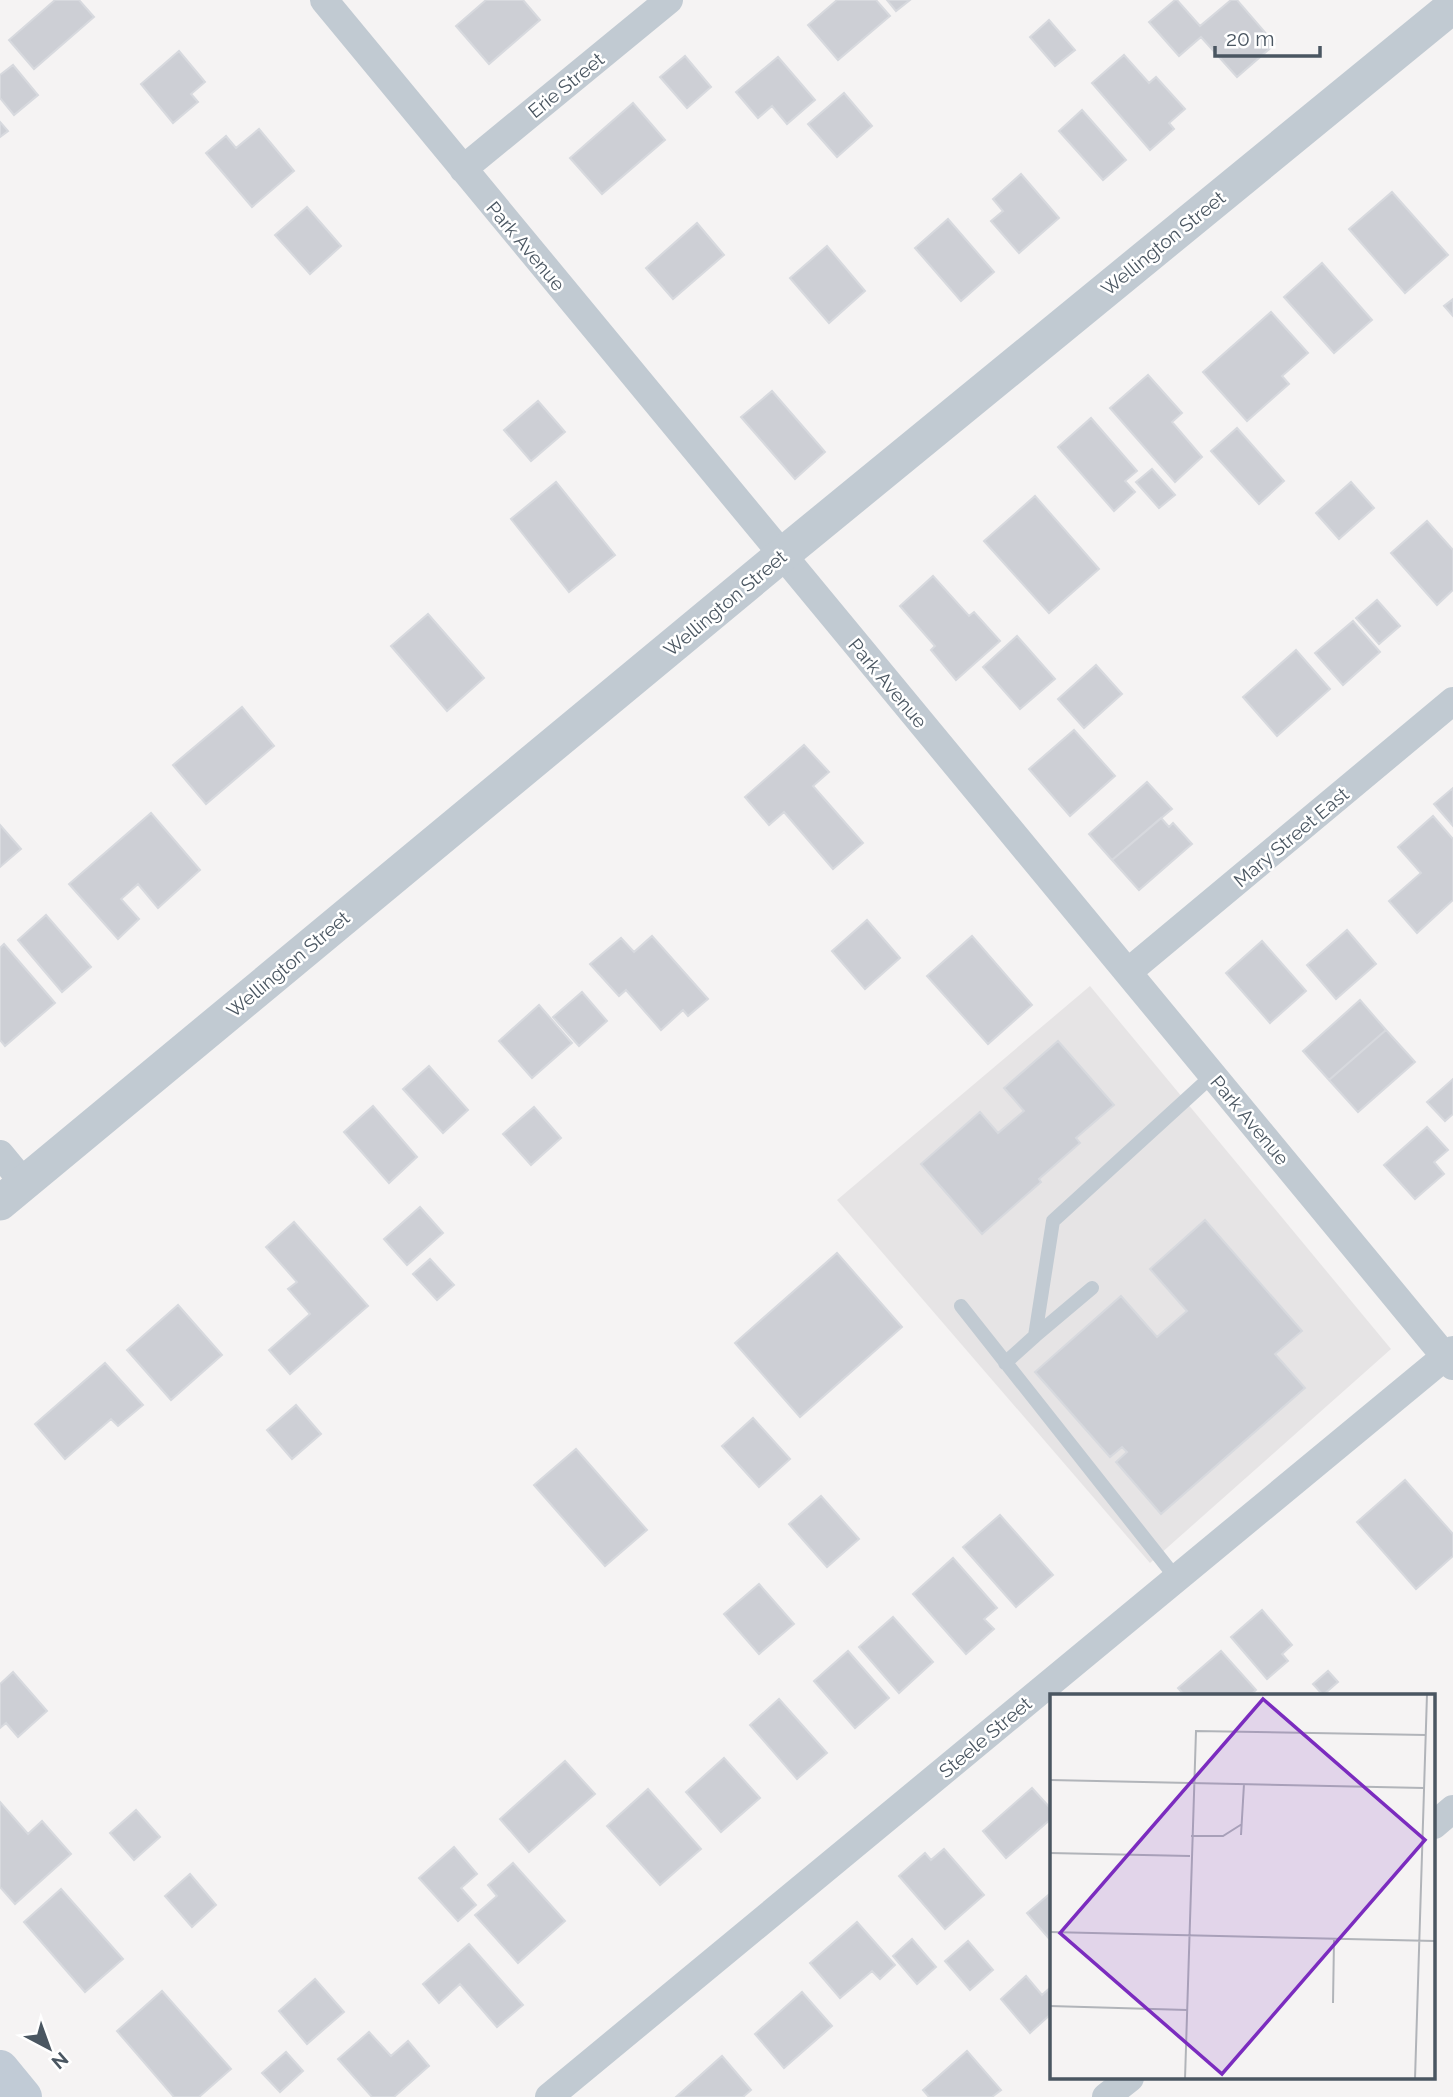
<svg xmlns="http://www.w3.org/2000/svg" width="1453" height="2097" viewBox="0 0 1453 2097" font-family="Raleway,sans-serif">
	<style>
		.education { fill: #e6e4e5 }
		.building { fill: #cdcfd5; stroke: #d7d9de; stroke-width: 2 }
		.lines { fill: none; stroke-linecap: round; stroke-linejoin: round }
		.service { stroke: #c1cad2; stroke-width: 14 }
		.minor { stroke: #c1cad2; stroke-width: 28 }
		.tertiary { stroke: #c1cad2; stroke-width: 35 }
		.secondary { stroke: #c1cbd6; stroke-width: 38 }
		.labels { text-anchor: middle; stroke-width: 5; stroke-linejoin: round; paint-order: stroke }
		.street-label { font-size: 19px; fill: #4a5661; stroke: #fff }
		.inset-road { fill: none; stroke: #b1b4b9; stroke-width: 2 }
		.view { fill: #7b2cbf; fill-opacity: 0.15; stroke: #7b2cbf; stroke-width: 3.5 }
		.inset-edge { fill: none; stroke: #4a5661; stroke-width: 3.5 }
	</style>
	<rect width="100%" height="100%" fill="#f5f3f3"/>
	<path class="education" d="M1090,986L1391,1349L1150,1563L837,1200Z"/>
	<path class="building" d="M55,0H79L94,17L34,69L9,40Z
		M486,0H523L540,20L489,64L456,26Z
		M837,0H876L890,16L838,60L808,25Z
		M887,0H910L896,11Z
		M1175,0H1177L1200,26L1231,0H1237L1275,44L1237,77L1201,37L1179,56L1149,22Z
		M1049,20L1075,50L1055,66L1030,37Z
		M179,51L205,82L191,94L198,102L173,123L141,84Z
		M1124,55L1149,83L1156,77L1185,109L1169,123L1174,129L1150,150L1092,83Z
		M685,56L711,87L687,108L660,77Z
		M778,57L815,100L787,124L772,106L758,118L736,92Z
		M13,65L38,95L14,115L0,98V75Z
		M844,93L872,126L837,157L808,124Z
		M633,103L665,140L602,194L570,158Z
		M1082,110L1126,160L1103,180L1059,131Z
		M0,122L8,131L0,137Z
		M259,129L294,171L252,207L206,153L226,136L236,148Z
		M1021,174L1059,218L1019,253L991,221L1003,211L993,199Z
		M1392,192L1448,255L1405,293L1349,229Z
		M307,207L341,246L310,274L275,235Z
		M948,219L994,272L961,301L915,248Z
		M697,223L724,255L673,299L646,268Z
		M827,246L865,291L829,323L790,278Z
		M1322,263L1372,320L1334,353L1284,297Z
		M1453,299V316L1444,306Z
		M1271,312L1308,353L1282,376L1289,384L1247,421L1203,372Z
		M1148,375L1182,413L1172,422L1202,457L1175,482L1110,408Z
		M772,391L825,452L795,479L741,417Z
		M538,401L565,432L531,461L504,430Z
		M1091,418L1137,471L1125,481L1135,492L1114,511L1058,447Z
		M1237,428L1284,481L1259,504L1211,451Z
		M1152,469L1175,495L1159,508L1136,482Z
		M556,482L615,555L569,592L511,519Z
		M1351,482L1374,508L1339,539L1316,513Z
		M1035,496L1099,569L1049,613L984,541Z
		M1427,521L1453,550V590L1437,605L1391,553Z
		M933,576L969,616L974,612L1000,641L956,680L931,650L935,646L900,606Z
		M1377,600L1400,626L1379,644L1356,618Z
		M428,614L484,678L447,711L391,646Z
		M1353,621L1380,652L1343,685L1315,653Z
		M1017,636L1055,679L1020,709L983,667Z
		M1296,650L1330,689L1277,736L1243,697Z
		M1096,665L1122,694L1084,728L1058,699Z
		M242,707L274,746L206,804L173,765Z
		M1074,730L1115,776L1070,816L1029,769Z
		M804,745L829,772L813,786L863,843L833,869L784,812L769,825L745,797Z
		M1147,782L1172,809L1112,860L1089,834Z
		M1453,788V826L1434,804Z
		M151,813L200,870L158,908L138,884L121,899L139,919L118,939L69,884Z
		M1433,816L1453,839V900L1417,933L1389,901L1421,873L1398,847Z
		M1161,818L1169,827L1173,823L1192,844L1139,890L1112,860Z
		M0,825L21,849L0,867Z
		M46,915L91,967L62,992L18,940Z
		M867,920L900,958L865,989L832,951Z
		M1347,930L1376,964L1336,999L1307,965Z
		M652,936L708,999L688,1016L683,1010L661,1030L626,990L619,996L590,964L621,938L634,952Z
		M972,936L1032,1005L988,1044L927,976Z
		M1262,941L1306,991L1270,1023L1226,973Z
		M4,944L55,1003L5,1046L0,1040V948Z
		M582,992L607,1021L579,1046L553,1017Z
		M1360,1000L1386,1030L1329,1080L1303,1051Z
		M539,1005L572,1043L532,1078L499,1041Z
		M1386,1030L1415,1062L1358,1112L1329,1080Z
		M1058,1041L1114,1105L1076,1138L1080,1143L1039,1179L1041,1182L982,1234L921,1164L980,1112L998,1133L1024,1111L1004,1088Z
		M429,1066L468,1110L443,1133L403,1089Z
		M1453,1079V1114L1445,1121L1427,1102Z
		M373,1106L417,1157L389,1183L344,1132Z
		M534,1107L561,1138L531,1165L503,1134Z
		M1427,1127L1448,1150L1434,1162L1444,1174L1415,1199L1384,1165Z
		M420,1207L443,1233L407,1265L384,1239Z
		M1205,1220L1302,1331L1275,1354L1305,1388L1161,1514L1116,1462L1127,1452L1122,1447L1110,1457L1035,1372L1121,1296L1157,1337L1187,1311L1150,1269Z
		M294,1222L368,1306L290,1374L269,1350L310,1314L288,1289L297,1282L266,1247Z
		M837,1253L902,1327L800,1417L735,1343Z
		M430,1259L454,1285L437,1300L413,1274Z
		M178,1305L222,1355L171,1400L127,1350Z
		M105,1363L143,1405L118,1426L111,1419L65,1459L35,1424Z
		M296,1405L321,1434L292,1459L267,1430Z
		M753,1418L790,1459L759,1487L722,1446Z
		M576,1449L647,1530L605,1566L534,1485Z
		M1405,1480L1453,1534V1556L1416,1589L1357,1522Z
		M821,1496L859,1539L827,1567L789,1524Z
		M1000,1515L1053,1575L1016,1607L963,1547Z
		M953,1558L997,1608L984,1619L994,1629L966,1654L913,1594Z
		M759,1584L794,1624L759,1654L724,1614Z
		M1262,1610L1292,1645L1282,1654L1288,1661L1267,1679L1231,1637Z
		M893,1617L933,1662L899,1693L859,1647Z
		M848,1651L889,1698L855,1728L814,1681Z
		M1221,1651L1256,1690L1249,1696H1185L1178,1688Z
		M1328,1671L1338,1682L1323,1695L1313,1684Z
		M13,1672L47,1711L18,1737L6,1723L0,1728V1684Z
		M779,1699L827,1753L797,1779L750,1725Z
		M724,1758L760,1798L721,1832L686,1792Z
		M565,1761L595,1794L529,1852L500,1819Z
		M1032,1788L1052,1810V1818L1006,1858L983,1831Z
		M648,1789L701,1849L660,1885L607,1826Z
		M0,1802L28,1834L42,1821L71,1854L15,1904L0,1887Z
		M136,1810L160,1837L134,1860L110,1833Z
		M454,1847L477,1874L461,1888L476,1905L458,1921L419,1878Z
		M944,1849L984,1895L945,1929L899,1876L925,1853L931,1860Z
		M513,1863L565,1921L518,1963L475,1915L497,1896L488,1885Z
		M190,1874L216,1905L192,1927L165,1896Z
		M61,1889L123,1959L85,1992L24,1922Z
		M1052,1892V1942L1027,1913Z
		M857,1922L895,1965L880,1979L872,1971L840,1998L810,1963Z
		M912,1939L936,1967L917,1984L893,1956Z
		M968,1941L993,1970L970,1990L945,1961Z
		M469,1944L523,2005L497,2027L460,1984L439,2003L423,1984Z
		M1026,1976L1042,1995L1052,1986V2013L1030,2033L1001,1999Z
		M315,1979L344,2012L307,2044L279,2011Z
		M162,1991L231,2069L199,2097H174L117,2031Z
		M802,1992L832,2026L784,2068L755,2034Z
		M369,2032L391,2056L408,2041L429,2066L394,2097H372L338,2059Z
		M967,2051L1001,2090L992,2097H929L923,2090Z
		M286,2052L303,2071L280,2092L262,2073Z
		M722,2056L751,2090L743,2097H676Z"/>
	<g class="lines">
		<path class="service" d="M961,1306L1176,1578
			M1035,1336L1092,1288
			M1005,1363L1035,1336L1053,1221L1213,1075"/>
		<path class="minor" d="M324,0L1453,1366
			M463,169L669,0
			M1128,972L1453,701
			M0,1154L24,1183
			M1434,1825L1453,1809
			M549,2097L1453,1350
			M1106,2097L1130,2078"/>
		<path class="tertiary" d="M0,1203L782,555L1453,6"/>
		<path class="secondary" d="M0,2069L23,2097"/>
	</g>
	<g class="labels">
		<g class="street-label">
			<text transform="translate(566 85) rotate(-39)" y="7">Erie Street</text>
			<text transform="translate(1163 243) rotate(-39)" y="7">Wellington Street</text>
			<text transform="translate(526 246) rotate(50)" y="7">Park Avenue</text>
			<text transform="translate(725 603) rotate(-40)" y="7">Wellington Street</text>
			<text transform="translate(888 683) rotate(50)" y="7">Park Avenue</text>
			<text transform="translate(1291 837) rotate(-40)" y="7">Mary Street East</text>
			<text transform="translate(288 964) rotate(-40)" y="7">Wellington Street</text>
			<text transform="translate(1250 1120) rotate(50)" y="7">Park Avenue</text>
			<text transform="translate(985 1737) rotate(-40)" y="7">Steele Street</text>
		</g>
	</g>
	<g transform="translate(1050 1694)">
		<rect width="385" height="385" fill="#f5f3f3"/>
		<path class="inset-road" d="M0,86L374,94M191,141L194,90M141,142H173L192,130M0,159L140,162M0,238L385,247M283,309L284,246M0,312L137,316M135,385L146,37L376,41M365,385L377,0"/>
		<path class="view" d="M213,5L375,146L172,380L10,239Z"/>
		<rect width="385" height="385" class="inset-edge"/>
	</g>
	<g transform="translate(49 2048) rotate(139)" stroke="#ffffff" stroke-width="5" paint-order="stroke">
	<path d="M0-5L12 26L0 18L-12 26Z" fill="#4a5661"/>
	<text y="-10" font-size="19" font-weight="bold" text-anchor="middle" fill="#4a5661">N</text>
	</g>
	<path d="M1215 46v10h105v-10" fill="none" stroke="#4a5661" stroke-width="3.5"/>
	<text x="1226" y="46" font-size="21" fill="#4a5661" stroke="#ffffff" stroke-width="5" paint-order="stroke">20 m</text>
</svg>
